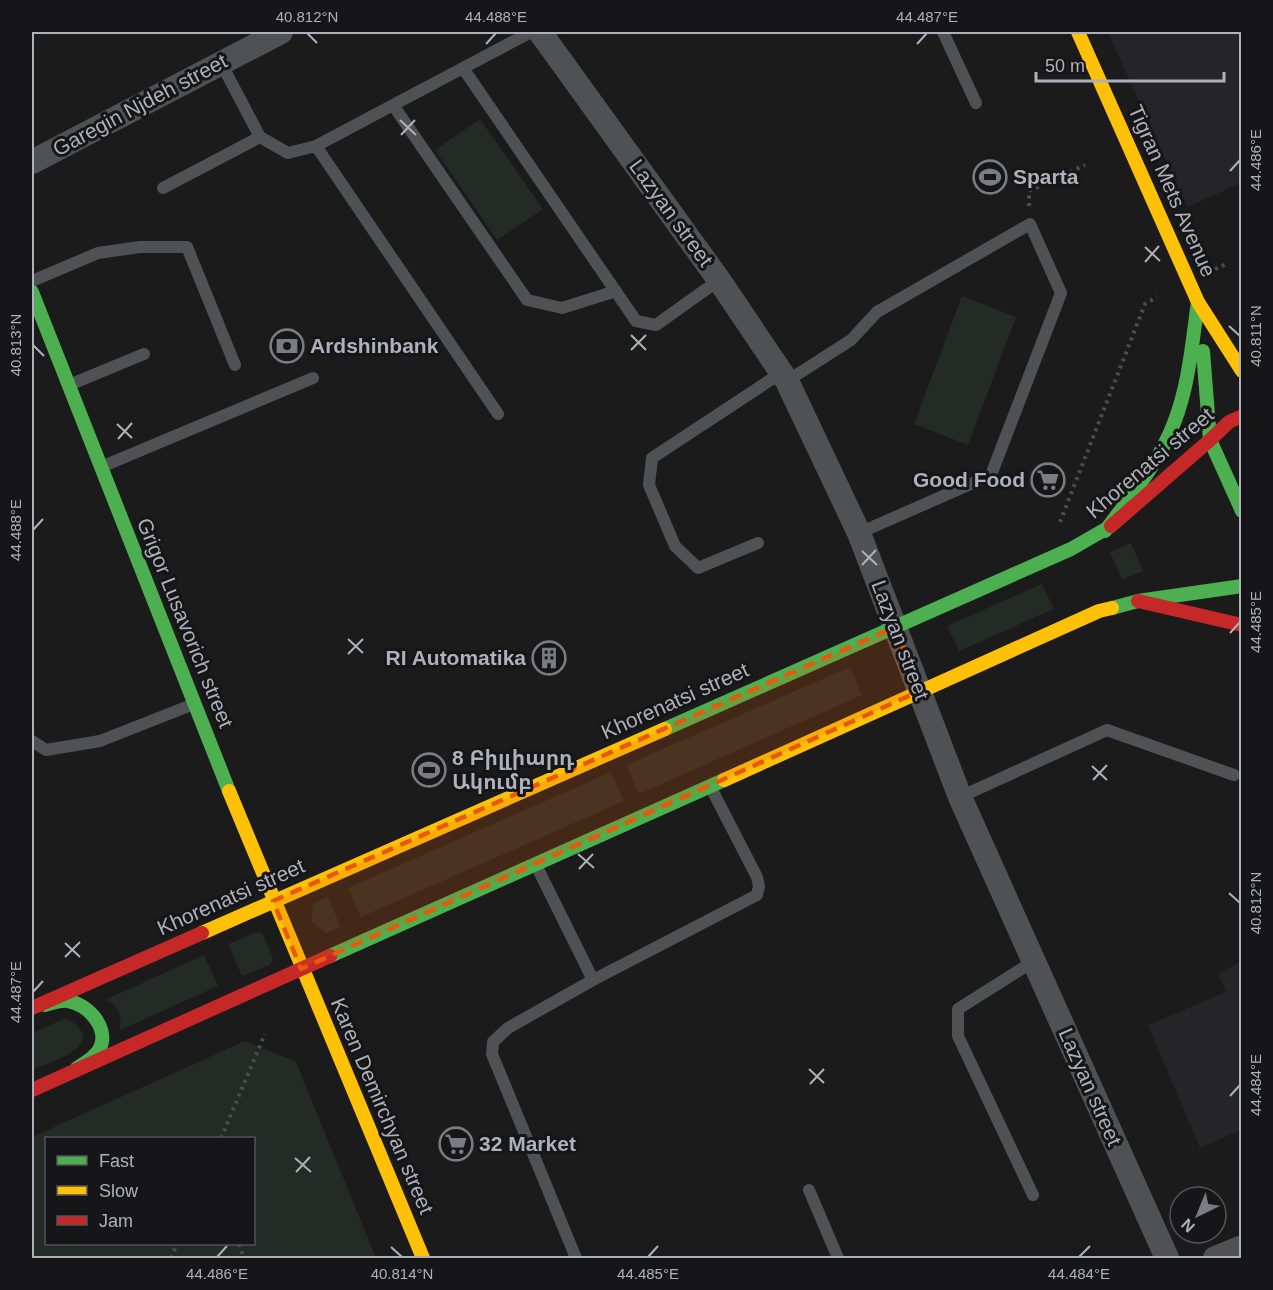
<svg xmlns="http://www.w3.org/2000/svg" width="1273" height="1290" viewBox="0 0 1273 1290" font-family="Arial,'Noto Sans Armenian',sans-serif">
	<style>
		.built { fill: #252527 }
		.green { fill: #242a25; fill-rule: evenodd }
		.lines { fill: none; stroke-linecap: round; stroke-linejoin: round }
		.path { stroke: #4b4c4f; stroke-width: 4; stroke-dasharray: 3 4.5; stroke-linecap: butt }
		.lane { stroke: #505154; stroke-width: 12 }
		.street { stroke: #505154; stroke-width: 24 }
		.fast { stroke: #4caf50; stroke-width: 14 }
		.slow { stroke: #ffc107; stroke-width: 14 }
		.jam { stroke: #c62828; stroke-width: 14 }
		.marked { fill: #e8590c; fill-opacity: 0.2; stroke: #e8590c; stroke-width: 4.5; stroke-dasharray: 12 8; stroke-linejoin: round }
		.ticks { fill: none; stroke: #aeb1bb; stroke-width: 2 }
		.labels { text-anchor: middle; stroke-width: 6; stroke-linejoin: round; paint-order: stroke }
		.street-label { font-size: 21px; fill: #aeb1bb; stroke: #161517 }
		.poi-label { font-size: 21px; font-weight: bold; fill: #aeb1bb; stroke: #161517; text-anchor: start }
		.neatline { fill: none; stroke: #aeb1bb; stroke-width: 2 }
		.ticks-label { font-size: 15px; text-anchor: middle; fill: #aeb1bb }
	</style>
	<rect width="100%" height="100%" fill="#1b1b1b"/>
	<path class="built" d="M1108,32H1241V183L1187,207Z
		M1241,962V1130L1200,1148L1148,1025L1226,992L1218,973Z"/>
	<path class="green" d="M480,119L543,209L497,240L435,150Z
		M962,296L1016,317L968,445L914,424Z
		M1131,543L1143,571L1122,580L1110,552Z
		M1042,584L1054,609L959,651L947,626Z
		M850,667L862,695L639,794L626,765Z
		M611,772L624,801L361,917L348,888Z
		M328,897L341,927L326,933L311,921L313,903Z
		M257,932L263,934L273,958L270,965L242,976L228,944Z
		M204,955L218,986L120,1030C122,1016 119,1005 105,1000Z
		M66,1018C112,1044 53,1061 32,1070V1033Z
		M245,1041L296,1062L376,1258H32V1137ZM254,1138V1244H46V1138Z"/>
	<g class="lines">
		<path class="path" d="M1029,206V191L1085,165
			M1215,269L1229,263
			M1060,522L1145,304L1157,297
			M221,1138L265,1034
			M239,1244L244,1258
			M171,1258L177,1244"/>
		<path class="lane" d="M531,32L463,68L636,321L656,325L719,280
			M943,32L976,103
			M221,63L260,137L288,153L316,146L393,105
			M463,68L393,105L527,300L562,308L616,291
			M316,146L498,414
			M163,188L260,137
			M32,281L98,253L140,247H187L235,365
			M787,381L851,340L877,312L1030,224L1061,293L991,475L859,533
			M69,385L144,354
			M101,467L313,378
			M758,543L698,568L675,546L649,485L652,458L781,373
			M32,741L46,750L100,741L194,704
			M960,797L1107,730L1234,775
			M536,865L593,980
			M809,1190L838,1258
			M1033,1195L958,1036V1009L1034,961
			M576,1258L492,1054L493,1042L508,1028L593,980L757,895L759,886L757,877L710,786"/>
		<path class="street" d="M540,32L719,280L787,381L859,533L960,797L1167,1258
			M32,162L281,32
			M1215,1258L1242,1247"/>
		<path class="fast" d="M32,292L229,791
			M1203,351L1210,440L1242,511
			M1105,531C1130,497 1159,463 1174,423C1189,385 1192,343 1198,302
			M1112,608L1138,601L1242,586
			M665,729L1071,549L1111,526
			M330,956L724,780
			M45,1005C52,1003 60,1000 68,1001C88,1004 111,1029 99,1050C94,1058 85,1063 77,1068"/>
		<path class="slow" d="M1078,32L1198,302L1242,371
			M724,780L1099,611L1112,608
			M229,791L423,1258
			M202,933L665,729"/>
		<path class="jam" d="M1210,440L1229,422L1242,416
			M1111,526L1210,440
			M1138,601L1242,625
			M32,1008L202,933
			M32,1090L330,956"/>
	</g>
	<path class="marked" d="M895,627L920,691L301,969L273,901Z"/>
	<path class="ticks" d="M307,33L317,43M486,44L496,33M917,44L927,33M400,120L416,135M401,135L415,120M1230,171L1240,160M1145,247L1160,261M1145,262L1159,246M1229,326L1240,336M631,335L646,350M33,345L44,356M631,350L646,335M117,424L132,438M118,439L132,423M33,530L43,519M862,551L877,565M862,565L876,550M1230,633L1240,622M348,639L363,653M348,654L363,639M1092,766L1107,780M1093,780L1107,765M578,854L594,868M579,869L593,854M1229,893L1240,903M65,943L80,957M65,957L80,942M33,992L43,981M809,1069L824,1083M810,1084L824,1069M1230,1096L1240,1085M295,1158L311,1172M296,1172L310,1157M391,1247L402,1257M217,1257L227,1246M648,1257L658,1246M1079,1257L1090,1246"/>
	<defs>
		<g id="stadium-ring" transform="scale(1.725)"><circle r="9.5" fill="#161517" stroke="#7b7c83" stroke-width="1.5"/><path d="M0-5a6.5 5 0 1 0 0 10a6.5 5 0 1 0 0-10ZM-3.5-1.8h7v3.6h-7Z" fill="#7b7c83"/></g>
		<g id="bank-ring" transform="scale(1.725)"><circle r="9.5" fill="#161517" stroke="#7b7c83" stroke-width="1.5"/><path d="M-6-4H6V4H-6ZM0-2.3a2.3 2.3 0 1 0 0 4.6a2.3 2.3 0 1 0 0-4.6Z" fill="#7b7c83"/></g>
		<g id="supermarket-ring" transform="scale(1.725)"><circle r="9.5" fill="#161517" stroke="#7b7c83" stroke-width="1.5"/><path d="M-6-5.5h2.5l.6 2H6L4.5 2H-2.5L-4.4-4H-6ZM-1.5 3.2a1.3 1.3 0 1 0 .1 0ZM3 3.2a1.3 1.3 0 1 0 .1 0Z" fill="#7b7c83"/></g>
		<g id="building-ring" transform="scale(1.725)"><circle r="9.5" fill="#161517" stroke="#7b7c83" stroke-width="1.5"/><path d="M-4-6H4V6H1V3H-1V6H-4ZM-2.5-4.3h1.7v1.8h-1.7ZM.8-4.3h1.7v1.8H.8ZM-2.5-1h1.7V.8h-1.7ZM.8-1h1.7V.8H.8Z" fill="#7b7c83"/></g>
	</defs>
	<g fill-rule="evenodd">
		<use href="#stadium-ring" x="990" y="177"/>
		<use href="#bank-ring" x="287" y="346"/>
		<use href="#supermarket-ring" x="1048" y="480"/>
		<use href="#building-ring" x="549" y="658"/>
		<use href="#stadium-ring" x="429" y="770"/>
		<use href="#supermarket-ring" x="456" y="1144"/>
	</g>
	<g class="labels">
		<g class="street-label">
			<text transform="translate(140 105) rotate(-28)" y="7">Garegin Njdeh street</text>
			<text transform="translate(1172 191) rotate(66)" y="7">Tigran Mets Avenue</text>
			<text transform="translate(671 213) rotate(54)" y="7">Lazyan street</text>
			<text transform="translate(1150 463) rotate(-40)" y="7">Khorenatsi street</text>
			<text transform="translate(185 623) rotate(68)" y="7">Grigor Lusavorich street</text>
			<text transform="translate(900 640) rotate(69)" y="7">Lazyan street</text>
			<text transform="translate(675 701) rotate(-24)" y="7">Khorenatsi street</text>
			<text transform="translate(231 897) rotate(-24)" y="7">Khorenatsi street</text>
			<text transform="translate(1090 1087) rotate(66)" y="7">Lazyan street</text>
			<text transform="translate(382 1106) rotate(67)" y="7">Karen Demirchyan street</text>
		</g>
		<g class="poi-label">
			<text x="1013" y="184">Sparta</text>
			<text x="310" y="353">Ardshinbank</text>
			<text x="1025" y="487" text-anchor="end">Good Food</text>
			<text x="526" y="665" text-anchor="end">RI Automatika</text>
			<text x="452" y="765">8 Բիլլիարդ<tspan x="452" dy="24">Ակումբ</tspan></text>
			<text x="479" y="1151">32 Market</text>
		</g>
	</g>
	<rect width="1273" height="1290" fill="none" stroke="#161517" stroke-width="66"/>
	<rect x="45" y="1137" width="210" height="108" fill="#161517" stroke="#535359" stroke-width="1.5"/>
	<rect x="57" y="1156" width="30" height="9" fill="#4caf50" stroke="#535359" stroke-width="1.5"/>
	<text x="99" y="1167" font-size="18" fill="#aeb1bb">Fast</text>
	<rect x="57" y="1186" width="30" height="9" fill="#ffc107" stroke="#535359" stroke-width="1.5"/>
	<text x="99" y="1197" font-size="18" fill="#aeb1bb">Slow</text>
	<rect x="57" y="1216" width="30" height="9" fill="#c62828" stroke="#535359" stroke-width="1.5"/>
	<text x="99" y="1227" font-size="18" fill="#aeb1bb">Jam</text>
	<g transform="translate(1198 1215) rotate(223)"><circle r="28" fill="#161517" stroke="#535359" stroke-width="1.5"/>
	<path d="M0-4.5L10 22L0 15L-10 22Z" fill="#7b7c83"/>
	<text y="-9" font-size="16" font-weight="bold" text-anchor="middle" fill="#aeb1bb">N</text>
	</g>
	<path d="M1036 72v9h188v-9" fill="none" stroke="#aeb1bb" stroke-width="3"/>
	<text x="1045" y="72" font-size="18" fill="#aeb1bb" stroke="#161517" stroke-width="4.5" paint-order="stroke">50 m</text>
	<rect x="33" y="33" width="1207" height="1224" class="neatline"/>
	<g class="ticks-label">
		<text x="307" y="22">40.812°N</text>
		<text x="496" y="22">44.488°E</text>
		<text x="927" y="22">44.487°E</text>
		<text transform="translate(1256 160) rotate(-90)" y="5">44.486°E</text>
		<text transform="translate(1256 336) rotate(-90)" y="5">40.811°N</text>
		<text transform="translate(16 345) rotate(-90)" y="5">40.813°N</text>
		<text transform="translate(16 530) rotate(-90)" y="5">44.488°E</text>
		<text transform="translate(1256 622) rotate(-90)" y="5">44.485°E</text>
		<text transform="translate(1256 903) rotate(-90)" y="5">40.812°N</text>
		<text transform="translate(16 992) rotate(-90)" y="5">44.487°E</text>
		<text transform="translate(1256 1085) rotate(-90)" y="5">44.484°E</text>
		<text x="217" y="1279">44.486°E</text>
		<text x="402" y="1279">40.814°N</text>
		<text x="648" y="1279">44.485°E</text>
		<text x="1079" y="1279">44.484°E</text>
	</g>
</svg>
